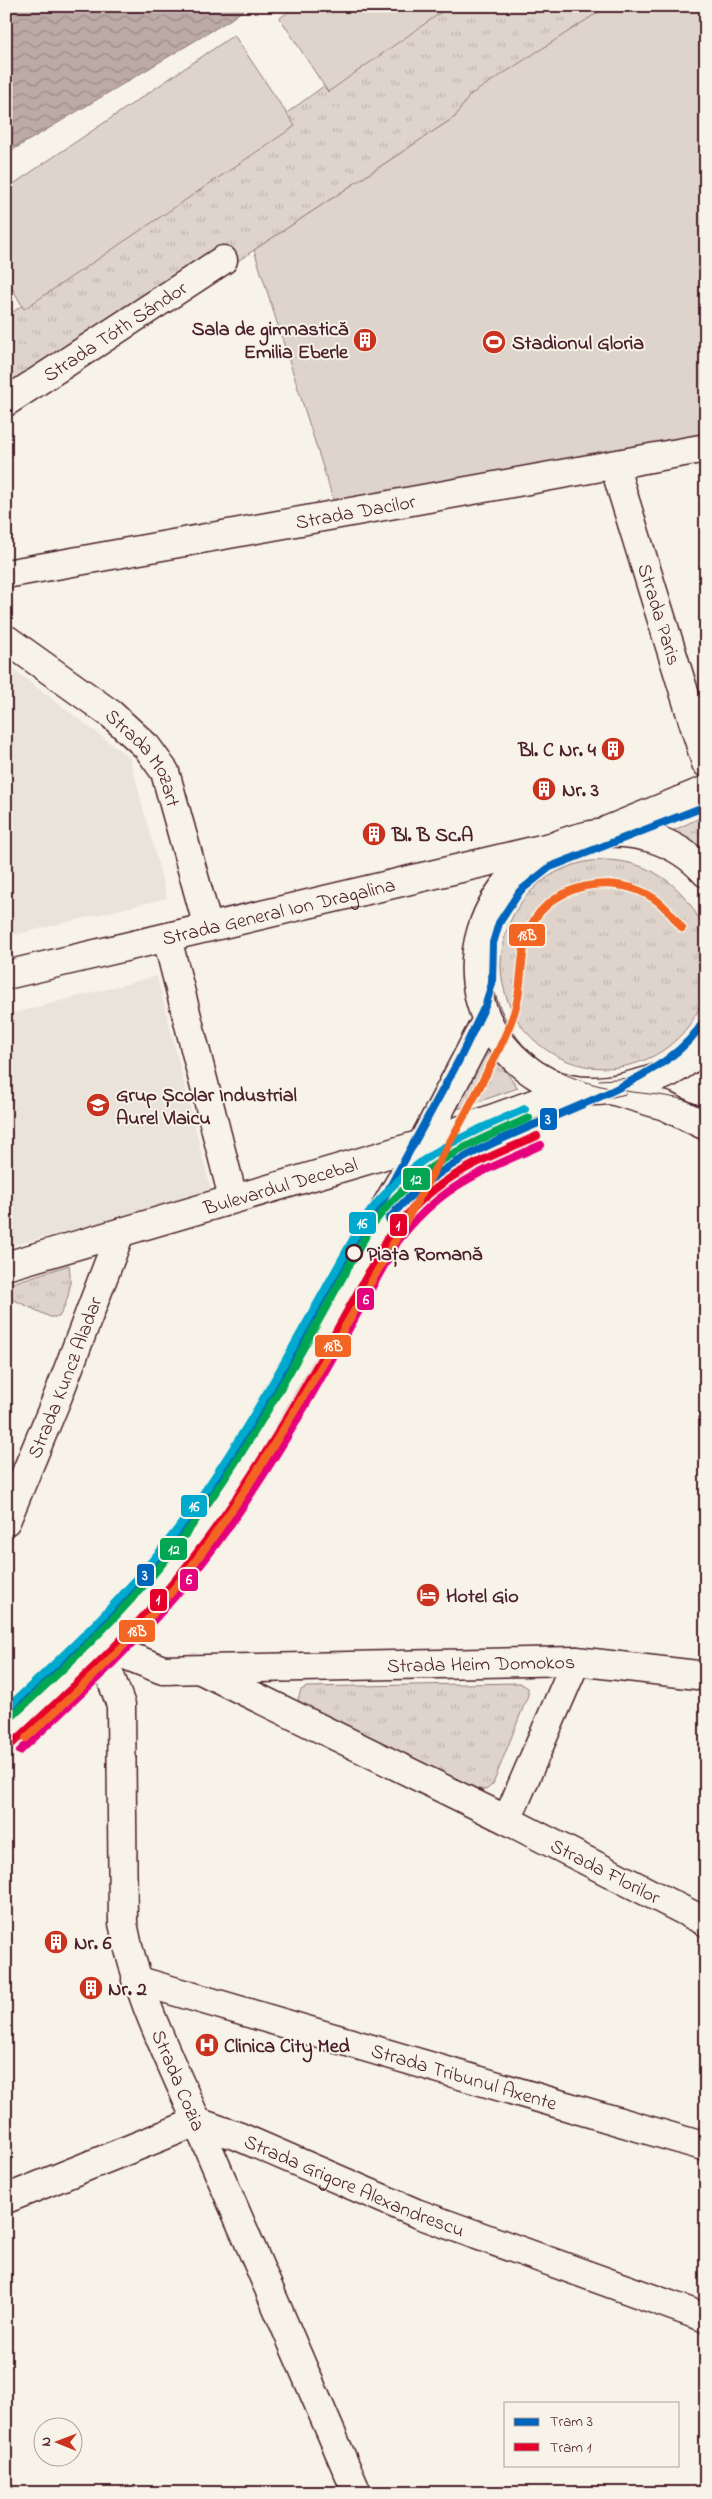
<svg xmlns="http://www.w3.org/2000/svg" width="712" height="2499" viewBox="0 0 712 2499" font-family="'Indie Flower',sans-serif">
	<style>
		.built { fill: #eae3da }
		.grass { fill: url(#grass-tufts); stroke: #947a7c }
		.pitch { fill: #ded4cc; stroke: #947a7c }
		.water { fill: url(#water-waves); stroke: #8e7275 }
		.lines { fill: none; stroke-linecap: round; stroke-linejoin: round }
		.street-casing { stroke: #4a1f2b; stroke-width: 31 }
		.secondary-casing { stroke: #4a1f2b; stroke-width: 31 }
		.primary-casing { stroke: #4a1f2b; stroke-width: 31 }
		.street { stroke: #f7f3e8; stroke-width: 28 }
		.secondary { stroke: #f7f3e8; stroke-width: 28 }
		.primary { stroke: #f7f3e8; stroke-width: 28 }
		.tram { stroke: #4a1f2b; stroke-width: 1 }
		.tram-1-casing { stroke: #f7f3e8; stroke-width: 11 }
		.tram-2-casing { stroke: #f7f3e8; stroke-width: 11 }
		.tram-3-casing { stroke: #f7f3e8; stroke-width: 11 }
		.tram-4-casing { stroke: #f7f3e8; stroke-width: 11 }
		.tram-5-casing { stroke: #f7f3e8; stroke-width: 11 }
		.tram-6-casing { stroke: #f7f3e8; stroke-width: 11 }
		.tram-1 { stroke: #0065bd; stroke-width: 8 }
		.tram-2 { stroke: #e4002b; stroke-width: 8 }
		.tram-3 { stroke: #00a651; stroke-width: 8 }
		.tram-4 { stroke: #e5007d; stroke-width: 8 }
		.tram-5 { stroke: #00a9ce; stroke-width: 8 }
		.tram-6 { stroke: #f26522; stroke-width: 8 }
		.stop-dot { fill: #f7f3e8; stroke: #4a1f2b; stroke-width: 2.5 }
		.labels { text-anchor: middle; stroke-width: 4; stroke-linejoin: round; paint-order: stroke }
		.poi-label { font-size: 20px; font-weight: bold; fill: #4a1f2b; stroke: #f7f3e8; text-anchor: start }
		.street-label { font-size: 20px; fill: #4a1f2b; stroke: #f7f3e8 }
		.stop-label { font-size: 20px; font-weight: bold; fill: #4a1f2b; stroke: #f7f3e8; text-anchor: start }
		.line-badge { stroke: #f7f3e8; stroke-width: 2 }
		.badge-label { font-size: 14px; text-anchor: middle; font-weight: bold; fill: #fff }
	</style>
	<defs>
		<pattern id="grass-tufts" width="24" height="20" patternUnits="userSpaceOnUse" patternTransform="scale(1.25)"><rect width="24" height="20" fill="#ded4cc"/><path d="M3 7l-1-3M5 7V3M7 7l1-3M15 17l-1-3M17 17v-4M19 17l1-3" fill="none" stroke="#c0b6af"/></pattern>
		<pattern id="water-waves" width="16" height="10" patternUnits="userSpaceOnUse" patternTransform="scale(1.25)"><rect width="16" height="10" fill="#bcaaa7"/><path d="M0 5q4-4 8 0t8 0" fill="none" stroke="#9b8a88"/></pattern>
	</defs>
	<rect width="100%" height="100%" fill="#f7f3e8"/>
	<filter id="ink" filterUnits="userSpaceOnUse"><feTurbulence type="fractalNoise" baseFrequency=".02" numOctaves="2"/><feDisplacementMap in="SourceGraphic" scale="10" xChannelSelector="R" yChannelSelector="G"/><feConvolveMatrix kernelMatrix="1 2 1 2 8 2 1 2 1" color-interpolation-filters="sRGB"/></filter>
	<g filter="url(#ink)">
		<path class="built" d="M6,664L130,758L167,898L6,937Z
			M157,976L212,1194L6,1247V1015Z"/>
		<path class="grass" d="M434,6H623L254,250L6,419V317Z
			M706,815V855L668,833Z
			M501 964a104 104 0 1 1 208 0a104 104 0 1 1-208 0Z
			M481,1049L498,1061L518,1088L446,1113Z
			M69,1265C72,1286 69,1299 59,1317H50L6,1296V1285Z
			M520,1683L528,1688V1695L493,1784L486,1790L478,1789L301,1705L298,1699L301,1690L307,1687Z"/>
		<path class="pitch" d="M296,6H450L328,92L280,18Z
			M608,6H706V434L335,505L254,250L455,117L470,95Z
			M234,35L295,126L24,309L6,277V189Z"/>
		<path class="water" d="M6,6H249L228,21L6,154Z"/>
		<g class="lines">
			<g class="street-casing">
				<g id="street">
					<path id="s1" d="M6,402L223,260"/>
					<path id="s2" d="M614,465L706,763"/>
					<path id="s3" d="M6,574L706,448"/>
					<path id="s4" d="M6,639L111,714L147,747L165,772L208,927"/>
					<path d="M167,938L233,1198"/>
					<path id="s5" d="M6,1521L58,1396L120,1233"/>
					<path d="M201,1670L507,1820L576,1661"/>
					<path id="s6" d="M507,1820L706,1922"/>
					<path id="s7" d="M136,1980L706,2147"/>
					<path id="s8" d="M197,2122L240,2137L416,2213L706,2318"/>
					<path d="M197,2122L357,2493"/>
				</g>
			</g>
			<g class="secondary-casing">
				<g id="secondary">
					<path id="s9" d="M6,975L550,847"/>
					<path d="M611,1090L665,1106L706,1126"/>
					<path id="s10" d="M6,1266L422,1144"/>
					<path id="s11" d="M98,1644L163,1670L576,1661L706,1676"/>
				</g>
			</g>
			<g class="primary-casing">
				<path id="primary" d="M608,830L706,790
					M706,873C676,839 630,826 586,836C479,859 435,991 522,1065C553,1091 586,1096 625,1087C660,1079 681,1071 706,1044
					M422,1144L569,1091
					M6,1726L98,1644L133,1605L203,1518L229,1479L422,1144L486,1021
					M6,2199L197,2122C169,2057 136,1993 123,1923L121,1705L98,1644"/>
			</g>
			<use href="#street" class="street"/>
			<use href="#secondary" class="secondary"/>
			<use href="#primary" class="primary"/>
			<path class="tram" d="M492,983C511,1058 560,1081 632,1092C657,1095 682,1096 706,1108
				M599,1080L632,1078L648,1073
				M590,1102L626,1094"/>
			<g class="tram-1-casing">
				<path id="tram-1" d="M389,1219C444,1149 541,1127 618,1088C653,1070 685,1053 706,1018
					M6,1716L77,1651L123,1603L197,1511L224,1472L354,1253L459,1060L486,1004L492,983L493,943L499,923L520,891L550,867L706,806"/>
			</g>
			<g class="tram-2-casing">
				<path id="tram-2" d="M13,1743C79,1682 145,1622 199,1550C273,1453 329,1342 389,1236C434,1178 472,1164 537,1136"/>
			</g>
			<g class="tram-3-casing">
				<path id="tram-3" d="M6,1722C69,1664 132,1605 184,1536C257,1440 312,1330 372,1225C417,1165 463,1147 529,1118"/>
			</g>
			<g class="tram-4-casing">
				<path id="tram-4" d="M20,1751C80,1695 140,1640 192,1576C274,1473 333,1355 398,1241C441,1185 479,1173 541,1145"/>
			</g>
			<g class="tram-5-casing">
				<path id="tram-5" d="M6,1709C67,1653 126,1597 176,1531C249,1435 304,1325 364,1220C406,1159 460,1137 525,1109"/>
			</g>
			<g class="tram-6-casing">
				<path id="tram-6" d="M26,1738C76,1693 126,1647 169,1595C229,1522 277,1440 326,1359C378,1271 429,1182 477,1092C490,1066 505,1041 514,1013C527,977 513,934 547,905C577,880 622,877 655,899C666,907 674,917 682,928"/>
			</g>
			<use href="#tram-1" class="tram-1"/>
			<use href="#tram-2" class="tram-2"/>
			<use href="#tram-3" class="tram-3"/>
			<use href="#tram-4" class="tram-4"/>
			<use href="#tram-5" class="tram-5"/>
			<use href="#tram-6" class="tram-6"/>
		</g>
	</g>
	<defs>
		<g id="building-disc" transform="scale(1.25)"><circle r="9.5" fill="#c8321e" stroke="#f7f3e8"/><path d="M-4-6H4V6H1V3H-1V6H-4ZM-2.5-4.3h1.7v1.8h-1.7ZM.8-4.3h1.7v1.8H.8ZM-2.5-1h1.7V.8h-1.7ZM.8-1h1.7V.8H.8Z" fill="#fff"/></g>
		<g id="stadium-disc" transform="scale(1.25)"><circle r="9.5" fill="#c8321e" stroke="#f7f3e8"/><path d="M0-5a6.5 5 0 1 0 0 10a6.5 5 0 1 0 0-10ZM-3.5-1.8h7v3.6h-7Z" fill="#fff"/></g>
		<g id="school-disc" transform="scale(1.25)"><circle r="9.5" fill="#c8321e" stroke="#f7f3e8"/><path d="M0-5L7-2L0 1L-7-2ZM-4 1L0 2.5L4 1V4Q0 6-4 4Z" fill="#fff"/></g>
		<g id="hotel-disc" transform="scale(1.25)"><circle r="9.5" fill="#c8321e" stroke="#f7f3e8"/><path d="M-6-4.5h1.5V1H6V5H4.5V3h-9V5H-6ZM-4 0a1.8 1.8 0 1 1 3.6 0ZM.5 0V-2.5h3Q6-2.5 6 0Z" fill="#fff"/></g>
		<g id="hospital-disc" transform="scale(1.25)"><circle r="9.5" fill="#c8321e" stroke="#f7f3e8"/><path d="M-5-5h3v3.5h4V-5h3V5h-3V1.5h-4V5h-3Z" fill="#fff"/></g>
	</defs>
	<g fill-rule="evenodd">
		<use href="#building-disc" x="365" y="340"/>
		<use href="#stadium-disc" x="494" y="342"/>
		<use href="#building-disc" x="613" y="749"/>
		<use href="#building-disc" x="544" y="789"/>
		<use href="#building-disc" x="374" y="834"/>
		<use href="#school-disc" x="98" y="1105"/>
		<use href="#hotel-disc" x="428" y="1595"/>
		<use href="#building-disc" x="56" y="1942"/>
		<use href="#building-disc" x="91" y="1988"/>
		<use href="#hospital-disc" x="207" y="2045"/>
	</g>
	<circle class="stop-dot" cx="354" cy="1253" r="8"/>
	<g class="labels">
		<g class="poi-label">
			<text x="348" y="335" text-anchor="end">Sala de gimnastică<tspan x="348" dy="23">Emilia Eberle</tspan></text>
			<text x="512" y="349">Stadionul Gloria</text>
			<text x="596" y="756" text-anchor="end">Bl. C Nr. 4</text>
			<text x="562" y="796">Nr. 3</text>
			<text x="392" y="841">Bl. B Sc.A</text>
			<text x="116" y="1101">Grup Școlar Industrial<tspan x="116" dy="23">Aurel Vlaicu</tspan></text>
			<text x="446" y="1602">Hotel Gio</text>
			<text x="74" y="1949">Nr. 6</text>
			<text x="108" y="1995">Nr. 2</text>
			<text x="224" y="2052">Clinica City Med</text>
		</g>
		<g class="street-label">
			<text dy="7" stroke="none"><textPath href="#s1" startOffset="130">Strada Tóth Sándor</textPath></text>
			<text dy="7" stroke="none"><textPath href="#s3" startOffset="355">Strada Dacilor</textPath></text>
			<text dy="7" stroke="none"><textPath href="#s2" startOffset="156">Strada Paris</textPath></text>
			<text dy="7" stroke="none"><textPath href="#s4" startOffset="185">Strada Mozart</textPath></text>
			<text dy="7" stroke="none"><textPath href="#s9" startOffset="280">Strada General Ion Dragalina</textPath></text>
			<text dy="7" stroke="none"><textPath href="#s10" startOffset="286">Bulevardul Decebal</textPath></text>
			<text dy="7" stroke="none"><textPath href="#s5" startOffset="155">Strada Kuncz Aladar</textPath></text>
			<text dy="7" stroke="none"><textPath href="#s11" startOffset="388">Strada Heim Domokos</textPath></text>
			<text dy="7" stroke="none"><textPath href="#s6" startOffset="111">Strada Florilor</textPath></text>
			<text dy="7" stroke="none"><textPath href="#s7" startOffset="342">Strada Tribunul Axente</textPath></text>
			<text transform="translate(179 2080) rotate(67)" y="7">Strada Cozia</text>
			<text dy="7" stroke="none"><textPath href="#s8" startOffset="170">Strada Grigore Alexandrescu</textPath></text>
		</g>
		<g class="stop-label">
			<text x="367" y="1260">Piața Romană</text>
		</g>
	</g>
	<g class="line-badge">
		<rect x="508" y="923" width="38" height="24" rx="5" fill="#f26522"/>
		<rect x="539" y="1107" width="19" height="24" rx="5" fill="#0065bd"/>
		<rect x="402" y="1167" width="29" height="24" rx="5" fill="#00a651"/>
		<rect x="348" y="1211" width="29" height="24" rx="5" fill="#00a9ce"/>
		<rect x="389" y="1213" width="19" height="24" rx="5" fill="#e4002b"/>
		<rect x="356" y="1287" width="19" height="24" rx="5" fill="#e5007d"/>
		<rect x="314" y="1334" width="38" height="24" rx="5" fill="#f26522"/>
		<rect x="180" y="1494" width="28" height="24" rx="5" fill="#00a9ce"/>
		<rect x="159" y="1537" width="29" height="24" rx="5" fill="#00a651"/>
		<rect x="136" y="1563" width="19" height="24" rx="5" fill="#0065bd"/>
		<rect x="179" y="1568" width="20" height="24" rx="5" fill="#e5007d"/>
		<rect x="149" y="1588" width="19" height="24" rx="5" fill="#e4002b"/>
		<rect x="118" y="1619" width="38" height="24" rx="5" fill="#f26522"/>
	</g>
	<g class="badge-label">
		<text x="527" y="940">18B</text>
		<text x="548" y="1124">3</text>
		<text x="416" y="1184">12</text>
		<text x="362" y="1228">16</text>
		<text x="398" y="1230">1</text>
		<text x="366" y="1304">6</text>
		<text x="333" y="1351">18B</text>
		<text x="194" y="1511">16</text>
		<text x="174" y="1554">12</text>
		<text x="145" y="1580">3</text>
		<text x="189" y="1584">6</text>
		<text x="158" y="1604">1</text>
		<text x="137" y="1636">18B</text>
	</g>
	<rect width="712" height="2499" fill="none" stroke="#f7f3e8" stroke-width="25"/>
	<rect x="12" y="12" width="687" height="2474" fill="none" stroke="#4a1f2b" stroke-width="2" filter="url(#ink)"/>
	<rect x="504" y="2402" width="175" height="65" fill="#f7f3e8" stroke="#b29e9c"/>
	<rect x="514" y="2418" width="25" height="8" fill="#0065bd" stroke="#b29e9c"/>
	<text x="550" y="2426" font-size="15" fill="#4a1f2b">Tram 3</text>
	<rect x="514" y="2443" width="25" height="8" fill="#e4002b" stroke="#b29e9c"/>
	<text x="550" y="2452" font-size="15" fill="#4a1f2b">Tram 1</text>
	<g transform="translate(58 2442) rotate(271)"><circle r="24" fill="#f7f3e8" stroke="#b29e9c"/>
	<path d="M0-4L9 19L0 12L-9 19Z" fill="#c8321e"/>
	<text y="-8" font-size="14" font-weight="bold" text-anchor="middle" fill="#4a1f2b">N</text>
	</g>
</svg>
